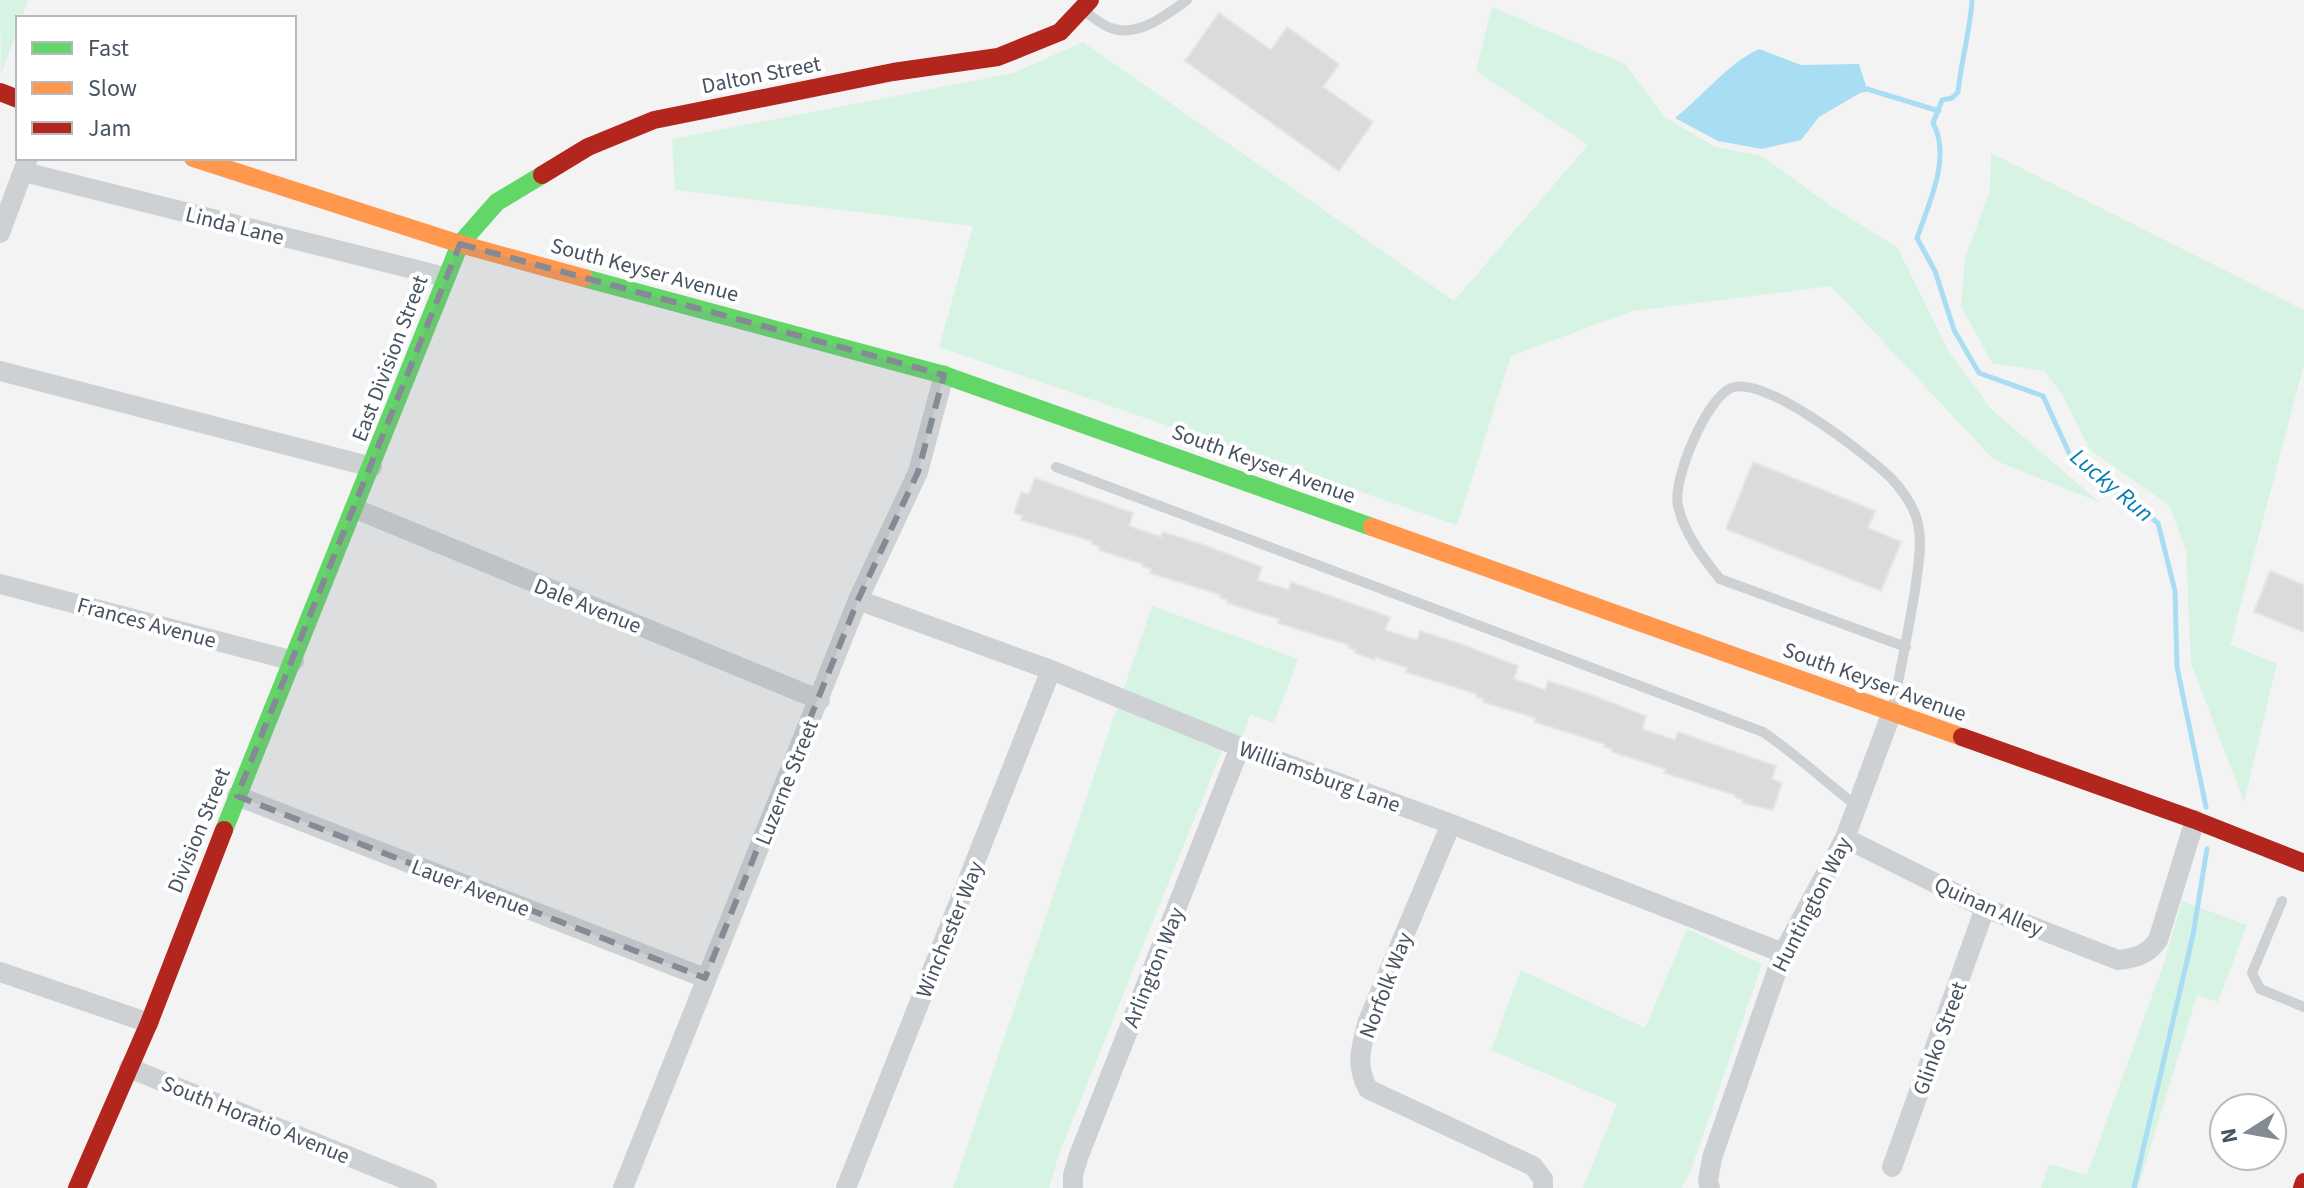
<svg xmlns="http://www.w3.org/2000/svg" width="2304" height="1188" viewBox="0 0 2304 1188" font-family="'Source Sans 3',sans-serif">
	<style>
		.green { fill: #d6f3e4 }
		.water { fill: #a9ddf3 }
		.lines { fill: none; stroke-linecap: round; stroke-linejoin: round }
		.stream { stroke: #a9ddf3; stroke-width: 5 }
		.building { fill: #dadbdd; stroke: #e5e5e6; stroke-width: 2 }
		.lane { stroke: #ced1d4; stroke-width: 10 }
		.street { stroke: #ced1d4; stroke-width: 20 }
		.fast { stroke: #63d668; stroke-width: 18 }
		.slow { stroke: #ff974d; stroke-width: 18 }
		.jam { stroke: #b3261e; stroke-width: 18 }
		.marked { fill: #848b94; fill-opacity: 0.2; stroke: #848b94; stroke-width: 6; stroke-dasharray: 16 10; stroke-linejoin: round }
		.labels { text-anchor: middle; stroke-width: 8; stroke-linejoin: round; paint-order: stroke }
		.street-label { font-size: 22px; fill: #485361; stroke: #fff }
		.water-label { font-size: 24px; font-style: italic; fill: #037eb2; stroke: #fff }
	</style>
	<rect width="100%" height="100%" fill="#f3f3f3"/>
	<path class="green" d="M0,0H28L22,18H18V28L1,74Z
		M1492,7L1625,64L1665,117L1715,147L1762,156L1832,207L1897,247L1948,350L1990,408L2099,502L1994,460L1831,286L1632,311L1511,356L1457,525L939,347L973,226L675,190L672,139L1014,73L1083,42L1454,301L1588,145L1476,71Z
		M1991,153L2304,310V364L2230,645L2277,663L2244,802L2191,663L2186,550L2169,505L2090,450L2062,394L2044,371L1992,363L1961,306L1965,259L1990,190Z
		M1152,606L1298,659L1274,723L1250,714L1242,739L1229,733L1060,1151L1049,1188H953Z
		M2182,901L2247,925L2218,1002L2197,995L2138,1188H2041L2049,1164L2087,1175L2163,966Z
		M1687,929L1762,964L1691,1170L1681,1188H1583L1617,1104L1491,1050L1521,970L1645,1028Z"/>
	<path class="water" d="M1759,49L1801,65L1859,64L1867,89L1819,117L1801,140L1762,149L1718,141L1675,118C1703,96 1727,64 1759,49Z"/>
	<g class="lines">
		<path class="stream" d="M1972,0C1970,32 1961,61 1958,92L1952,98L1942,100L1933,123C1952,158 1928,205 1917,238L1935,271L1954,330L1979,373L2043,396L2070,455L2158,523L2175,591L2177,667L2206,807
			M1861,90L1867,89L1939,111
			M2134,1188L2193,935L2207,849"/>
	</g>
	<path class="building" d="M1219,13L1271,50L1287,27L1339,64L1323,87L1373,122L1339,171L1185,61Z
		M1753,462L1875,511L1868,528L1901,542L1881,591L1726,529Z
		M1035,478L1133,513L1129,526L1161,537L1163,532L1204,545L1262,567L1257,580L1289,590L1291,582L1390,617L1385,630L1417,640L1420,631L1461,644L1518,666L1514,679L1545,690L1548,681L1589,694L1646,716L1642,729L1675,740L1678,732L1776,766L1772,779L1782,783L1773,810L1742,803L1743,800L1735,797V795L1664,773L1666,769L1612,752V749L1604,747L1605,744L1534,722L1536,718L1483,702L1484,699L1476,697L1477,694L1406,672L1407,668L1376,657L1375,660L1355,653L1356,650L1348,648L1349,645L1278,623L1279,619L1227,603L1228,600L1220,598L1221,595L1150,573L1151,569L1142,566L1143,564L1099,550L1100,547L1092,544V541L1021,520L1023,516L1014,513L1021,492L1029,494Z
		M2270,571L2304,585V632L2254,612Z"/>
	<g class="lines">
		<path class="lane" d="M1083,10C1092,16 1101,25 1111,28C1138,38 1166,15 1187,0
			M1056,467L1763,732C1796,754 1825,782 1857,806
			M1892,710C1901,671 1908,631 1915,591C1917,572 1922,550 1919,530C1917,511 1904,492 1891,478C1866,454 1764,374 1731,388C1706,399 1672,480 1678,506C1684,533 1703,558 1720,579L1906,647
			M2282,901L2252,973L2260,989L2304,1007"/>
		<path class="street" d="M24,172L445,277
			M0,233L28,158
			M0,371L372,467
			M356,509L820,700
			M0,584L294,661
			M858,600L1051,670L1240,747L1451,824L1783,953
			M237,796L705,978
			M1451,824L1368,1021C1361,1047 1355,1065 1368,1089L1533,1166L1543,1179V1188
			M1845,838L1985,908L2118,960C2136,958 2147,955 2158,940L2195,820
			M0,972L149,1023
			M129,1068L427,1188
			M1892,1167L1985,908
			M623,1188L858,600L918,472L944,375
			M846,1188L1051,670
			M1073,1188V1175L1079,1155L1240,747
			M1710,1188L1708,1181L1712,1158L1783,953L1845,838L1892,712"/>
		<path class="fast" d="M584,278L944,375L1372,527
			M224,830L460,244L497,202L542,175"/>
		<path class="slow" d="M193,158L460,244L584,278
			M1372,527L1962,737"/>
		<path class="jam" d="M0,92L18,99
			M542,175L588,147L654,120L893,72L998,57L1060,32L1090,0
			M1962,737L2195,820L2304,863
			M77,1188L149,1023L224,830
			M2302,1188L2304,1182"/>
	</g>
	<path class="marked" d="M460,244L944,375L918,472L858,600L705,978L237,796Z"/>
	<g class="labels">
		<g class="street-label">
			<text transform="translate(761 74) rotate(-11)" y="8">Dalton Street</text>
			<text transform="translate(235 225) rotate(14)" y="8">Linda Lane</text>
			<text transform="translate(645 269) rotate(15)" y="8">South Keyser Avenue</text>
			<text transform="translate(389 358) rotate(-69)" y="8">East Division Street</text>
			<text transform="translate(1264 463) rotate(20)" y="8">South Keyser Avenue</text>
			<text transform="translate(588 605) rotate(22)" y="8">Dale Avenue</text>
			<text transform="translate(147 622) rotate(15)" y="8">Frances Avenue</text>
			<text transform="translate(1875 681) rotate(20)" y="8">South Keyser Avenue</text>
			<text transform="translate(1320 776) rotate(20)" y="8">Williamsburg Lane</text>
			<text transform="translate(786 782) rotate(-68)" y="8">Luzerne Street</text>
			<text transform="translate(198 830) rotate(-68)" y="8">Division Street</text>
			<text transform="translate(471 887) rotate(21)" y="8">Lauer Avenue</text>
			<text transform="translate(1811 904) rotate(-63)" y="8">Huntington Way</text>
			<text transform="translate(1989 906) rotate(24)" y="8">Quinan Alley</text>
			<text transform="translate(949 929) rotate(-68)" y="8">Winchester Way</text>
			<text transform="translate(1153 967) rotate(-68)" y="8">Arlington Way</text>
			<text transform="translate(1385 985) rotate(-69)" y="8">Norfolk Way</text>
			<text transform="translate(1939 1038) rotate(-70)" y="8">Glinko Street</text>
			<text transform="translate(256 1119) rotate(22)" y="8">South Horatio Avenue</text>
		</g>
		<g class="water-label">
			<text transform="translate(2112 485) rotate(40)" y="8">Lucky Run</text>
		</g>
	</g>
	<rect x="16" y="16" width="280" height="144" fill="#ffffff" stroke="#b6bac0" stroke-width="2"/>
	<rect x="32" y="42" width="40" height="12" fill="#63d668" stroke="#b6bac0" stroke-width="2"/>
	<text x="88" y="56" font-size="24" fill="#485361">Fast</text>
	<rect x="32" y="82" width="40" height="12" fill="#ff974d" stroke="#b6bac0" stroke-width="2"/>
	<text x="88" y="96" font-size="24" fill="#485361">Slow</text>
	<rect x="32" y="122" width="40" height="12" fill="#b3261e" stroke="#b6bac0" stroke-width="2"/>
	<text x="88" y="136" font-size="24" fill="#485361">Jam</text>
	<g transform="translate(2248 1132) rotate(259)"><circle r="38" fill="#ffffff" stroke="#b6bac0" stroke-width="2"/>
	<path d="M0-6L14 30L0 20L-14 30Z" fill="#848b94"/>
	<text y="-12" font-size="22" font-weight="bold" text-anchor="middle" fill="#485361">N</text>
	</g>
</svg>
